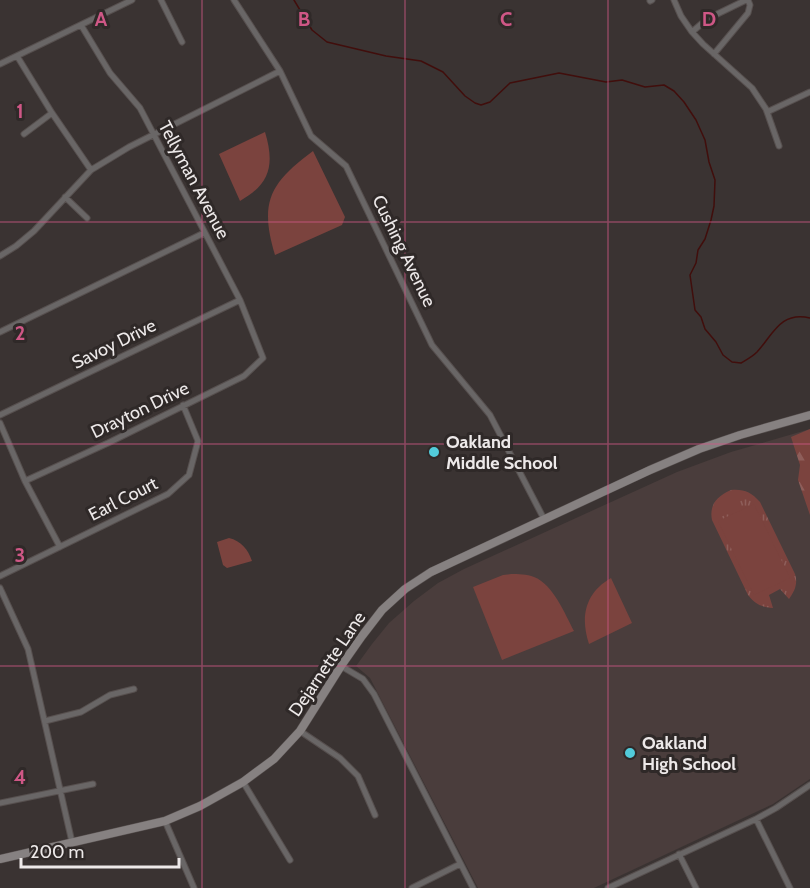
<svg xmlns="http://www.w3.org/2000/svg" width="810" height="888" viewBox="0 0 810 888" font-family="Cabin,sans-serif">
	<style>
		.built { fill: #4a3d3c }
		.grass { fill: url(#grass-tufts) }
		.forest { fill: url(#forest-firs) }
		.pitch { fill: #7b433e }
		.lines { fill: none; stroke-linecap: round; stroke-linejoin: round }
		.stream { stroke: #410e0c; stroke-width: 1.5 }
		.minor-casing { stroke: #57504f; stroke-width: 7 }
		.secondary-casing { stroke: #57504f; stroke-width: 9 }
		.minor { stroke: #696666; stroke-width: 5 }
		.secondary { stroke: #868181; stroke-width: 8 }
		.grid { fill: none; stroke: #cf5786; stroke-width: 1.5; stroke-opacity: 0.55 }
		.poi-dot { fill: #52cbda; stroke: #2f2928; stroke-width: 2 }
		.labels { text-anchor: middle; stroke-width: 6; stroke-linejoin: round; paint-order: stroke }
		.street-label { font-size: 18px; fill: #ede9e9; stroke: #2f2928 }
		.poi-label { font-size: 18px; font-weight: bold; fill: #ede9e9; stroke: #2f2928; text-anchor: start }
		.grid-label { font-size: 20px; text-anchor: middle; font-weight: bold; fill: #cf5786; stroke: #2f2928; stroke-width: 6; stroke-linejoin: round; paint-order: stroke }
	</style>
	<defs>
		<pattern id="grass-tufts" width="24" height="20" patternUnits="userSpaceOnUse" patternTransform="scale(1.5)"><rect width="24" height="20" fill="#7b433e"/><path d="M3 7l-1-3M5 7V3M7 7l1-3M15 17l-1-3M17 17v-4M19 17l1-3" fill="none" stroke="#8e5e5a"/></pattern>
		<pattern id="forest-firs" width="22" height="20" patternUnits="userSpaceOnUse" patternTransform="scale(1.5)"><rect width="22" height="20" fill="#7b433e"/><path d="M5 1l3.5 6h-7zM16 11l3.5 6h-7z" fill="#8e5e5a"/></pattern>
	</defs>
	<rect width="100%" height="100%" fill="#3a3332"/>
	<path class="built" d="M810,429V779L773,804L594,888H478L370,678L356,666L372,644L389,623L414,601L438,583L464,569L677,472L731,452Z"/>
	<path class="grass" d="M731,490C744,489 751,492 760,502L795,574C798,583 795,591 789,599L780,589L769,595L773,608C761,607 755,604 748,595L712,520C709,505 717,496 731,490Z"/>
	<path class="forest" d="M810,429V515L798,480L800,465L791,437Z"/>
	<path class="pitch" d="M265,132C275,165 270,184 240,201L219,154Z
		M313,151L345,217L342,225L275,255C259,202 270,183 313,151Z
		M754,504L790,578L754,595L718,521Z
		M229,538C241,541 248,549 252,561L227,568L223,565L217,542Z
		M511,574C518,574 527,574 534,577C553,584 565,614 574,631L502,660L473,587L503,575Z
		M611,578L632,623L589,644C580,617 585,593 611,578Z"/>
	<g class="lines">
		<path class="stream" d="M294,0L312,30L327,42L386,56L421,61L443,72L465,96L475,103L481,105L490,102L510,83L559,73L606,82L622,80L645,87L664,85L674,91L684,102L696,120L705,140L709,162L715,180L714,206L711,220L705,239L698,250L696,263L690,275L695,310L701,317L705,329L716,342L723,355L732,362L741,363C746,360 752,357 757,352C773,335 780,311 810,318"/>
		<g class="minor-casing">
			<path id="minor" d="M161,0L182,42
				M234,0L280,71L311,136L346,166L432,345L490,415L544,519
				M674,0L681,16L692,32L707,19L746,0
				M650,1L652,0
				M692,32L703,44L752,88L766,109L779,146
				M714,54L748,13L750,5L748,0
				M17,56L52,113L91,170
				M0,64L132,0
				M767,112L810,92
				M24,134L52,113
				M65,197L87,218
				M0,256L16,246L34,231L91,170L129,147L280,71
				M0,332L204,233
				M0,415L240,300
				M0,423L25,481L60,547
				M25,481L108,443L244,376L263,358L240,300L140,108L110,73L81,25
				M0,576L168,494L189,475L198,441L183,405
				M0,588L28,649L72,842
				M341,666L363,679L374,694L473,888
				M45,721L81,712L110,695L134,689
				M300,731L340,758L358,776L375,815
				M243,782L290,860
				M0,803L93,784
				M756,819L790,888
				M165,821L194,888
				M679,854L696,888
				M412,888L460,864
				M608,888L756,819L776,808L810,785"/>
		</g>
		<g class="secondary-casing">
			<path id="secondary" d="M0,859L165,821L200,806L243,782L274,759L300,731L341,666L362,636L382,610L405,589L431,572L650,470L699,449L740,435L810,415"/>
		</g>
		<use href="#minor" class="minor"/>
		<use href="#secondary" class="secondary"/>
	</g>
	<path class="grid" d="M202,0V888M405,0V888M608,0V888M0,222H810M0,444H810M0,666H810"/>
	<g class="poi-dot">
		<circle cx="434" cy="452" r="6"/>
		<circle cx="630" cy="753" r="6"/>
	</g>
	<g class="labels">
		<g class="street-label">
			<text transform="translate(194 180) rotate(62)" y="6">Tellyman Avenue</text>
			<text transform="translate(404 251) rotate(64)" y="6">Cushing Avenue</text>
			<text transform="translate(114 344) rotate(-26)" y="6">Savoy Drive</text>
			<text transform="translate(140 410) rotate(-26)" y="6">Drayton Drive</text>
			<text transform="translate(123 499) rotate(-27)" y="6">Earl Court</text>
			<text transform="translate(327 664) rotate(-56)" y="6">Dejarnette Lane</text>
		</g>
		<g class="poi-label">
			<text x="446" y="448">Oakland<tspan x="446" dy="21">Middle School</tspan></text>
			<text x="642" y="749">Oakland<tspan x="642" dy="21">High School</tspan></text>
		</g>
	</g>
	<g class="grid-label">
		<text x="101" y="26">A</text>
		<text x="304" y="26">B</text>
		<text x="506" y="26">C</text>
		<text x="709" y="26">D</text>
		<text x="20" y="118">1</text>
		<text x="20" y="340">2</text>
		<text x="20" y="562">3</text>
		<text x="20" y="784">4</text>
	</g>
	<path d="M21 858v9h158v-9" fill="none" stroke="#ede9e9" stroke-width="3"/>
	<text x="30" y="858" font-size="18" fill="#ede9e9" stroke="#2f2928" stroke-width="4.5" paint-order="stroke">200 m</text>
</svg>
